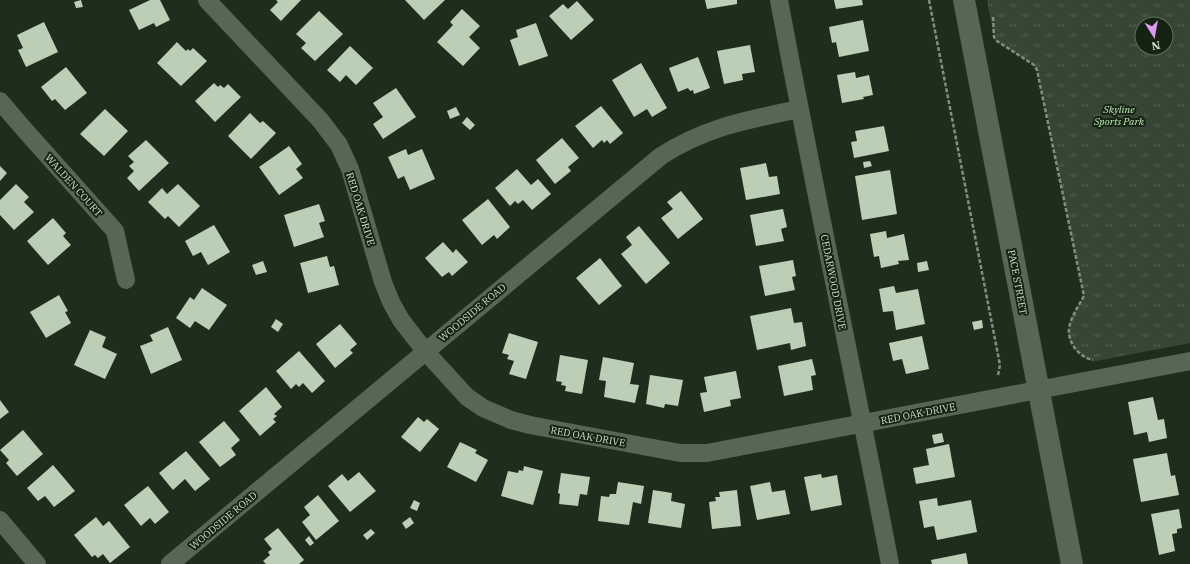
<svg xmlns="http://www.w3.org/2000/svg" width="1190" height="564" viewBox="0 0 1190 564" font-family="'IBM Plex Serif',serif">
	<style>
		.park { fill: url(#park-tufts); fill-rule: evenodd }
		.building { fill: #bbcfb7 }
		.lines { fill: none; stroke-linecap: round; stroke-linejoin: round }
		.path { stroke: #828e80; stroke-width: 2.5; stroke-dasharray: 4 2; stroke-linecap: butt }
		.minor { stroke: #566853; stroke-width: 18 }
		.secondary { stroke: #566853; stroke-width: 22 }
		.labels { text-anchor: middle; stroke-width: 4; stroke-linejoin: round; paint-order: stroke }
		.park-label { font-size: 10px; font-style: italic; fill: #c3e8bc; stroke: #152412 }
		.street-label { font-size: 10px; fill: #d4ded2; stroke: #152412 }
	</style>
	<defs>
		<pattern id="park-tufts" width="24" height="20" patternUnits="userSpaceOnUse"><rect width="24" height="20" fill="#364534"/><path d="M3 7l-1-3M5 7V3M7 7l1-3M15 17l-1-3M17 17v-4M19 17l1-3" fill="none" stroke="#525f50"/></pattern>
	</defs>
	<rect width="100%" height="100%" fill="#1f2e1c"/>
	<path class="park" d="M987,0H1190V343L1096,361C1080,359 1067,343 1069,327C1071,316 1079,305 1084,296L1039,75L1034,65L997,41L994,37ZM1142,24H1166V48H1142Z"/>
	<path class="building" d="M81,0L83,7L76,8L74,2Z
		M150,0H160L170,20L156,27L154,23L139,30L129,10Z
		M276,0H301L281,21L270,10L278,2Z
		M405,0H445L424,20Z
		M705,0H737V4L707,9Z
		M834,0H862L863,5L836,9Z
		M577,1L594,20L571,40L549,16L563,4L568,9Z
		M462,9L480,26L469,37L480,48L463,66L437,42L453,25L450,22Z
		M319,11L343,34L315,61L301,48L306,43L296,34Z
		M863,20L869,51L839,57L836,42L832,43L829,27Z
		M44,22L58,52L26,67L18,50L23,48L17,35Z
		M536,23L548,56L519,66L510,40L518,37L516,30Z
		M177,42L186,51L188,49L190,51L193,48L207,61L181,86L157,63Z
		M750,45L755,72L742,74L743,80L724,84L717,51Z
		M350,46L373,68L356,85L346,75L340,82L327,70Z
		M698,57L710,88L694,94L693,90L690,91L688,88L678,92L669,68Z
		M641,63L667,108L652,117L647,109L634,117L612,80Z
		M66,67L87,93L65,110L55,99L52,101L41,87Z
		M855,72L856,78L869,75L873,95L863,97L864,99L842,103L837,75Z
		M214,83L218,87L220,85L224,88L228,84L241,97L215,122L195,101Z
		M396,88L416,117L383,139L373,124L383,117L373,103Z
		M601,106L623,133L610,144L607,140L604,143L602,140L593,148L575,126Z
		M456,107L460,115L450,119L447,111Z
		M105,109L128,131L104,156L80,134Z
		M250,113L260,123L263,121L276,133L251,159L228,136Z
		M467,117L475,125L470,130L462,123Z
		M884,126L889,151L854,158L851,142L857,141L855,131Z
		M562,138L579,158L568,167L571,171L555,184L536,160Z
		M146,140L169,163L139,191L127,178L134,171L129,166L134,162L128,156Z
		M289,146L302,164L296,169L303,178L279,195L259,167Z
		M406,149L408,155L422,149L435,179L410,190L404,176L398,179L388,157Z
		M870,161L872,166L864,168L863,162Z
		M766,163L769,177L777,176L780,194L746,200L740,168Z
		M0,166L7,173L0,181Z
		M517,169L531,185L538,179L551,194L532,210L523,200L518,204L515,201L510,206L495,188Z
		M890,170L897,214L862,220L855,176Z
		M16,184L29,197L24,202L34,212L14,230L0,215V200Z
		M178,184L200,206L179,227L168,216L165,219L148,202L162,188L167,194Z
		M681,191L703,219L678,239L661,218L673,209L667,202Z
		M488,199L510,227L497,239L494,235L482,245L462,220Z
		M319,204L325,221L319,223L324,237L294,247L284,215Z
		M783,209L787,227L781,229L784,241L756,246L750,215Z
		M53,218L66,233L63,236L71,245L48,265L27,241Z
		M214,225L230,252L208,265L201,252L193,256L185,241Z
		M639,226L670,263L646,284L621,254L632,245L626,237Z
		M886,231L887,238L904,234L909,260L898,261L899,264L881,268L879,256L874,257L870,234Z
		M443,242L453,253L456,249L468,262L452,276L449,272L442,277L425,258Z
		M327,256L330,267L334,266L339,285L308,293L300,263Z
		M600,258L622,286L599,305L576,278Z
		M793,260L796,276L792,277L795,290L765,296L759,266Z
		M263,261L267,272L256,275L252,265Z
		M927,261L929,270L918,272L917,263Z
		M894,286L896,293L918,289L925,324L896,330L893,311L883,312L879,289Z
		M202,288L227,305L209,330L195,321L190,328L176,318L190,297L194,300Z
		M59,295L68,311L65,312L71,323L46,338L30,312Z
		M791,308L794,323L802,322L806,346L791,350L790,343L757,350L750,316Z
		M276,319L283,324L278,332L271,327Z
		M982,320L983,328L974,330L972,322Z
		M340,324L357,344L350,350L353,353L335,368L316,344Z
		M168,327L182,360L151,374L140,346L153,341L150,335Z
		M90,330L106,337L102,347L117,354L105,379L74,365Z
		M509,333L538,342L526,379L509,374L514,361L507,359L509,355L502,353Z
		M922,336L929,369L906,374L902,359L893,361L889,343Z
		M299,351L325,381L312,393L303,383L299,387L296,384L291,389L276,371Z
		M560,355L588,360L582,394L565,391L566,386L561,385L562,382L556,381Z
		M603,357L634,363L630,384L639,385L635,403L604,397L606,381L599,380Z
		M812,359L816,375L811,376L813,390L784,396L778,366Z
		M736,371L741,398L730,400L731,406L704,412L700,393L707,392L704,377Z
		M650,375L683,380L678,406L665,404L664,408L646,404Z
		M266,387L282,407L274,414L277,416L273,419L276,422L260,436L239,411Z
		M1153,397L1158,420L1164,419L1167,438L1149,442L1147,432L1134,435L1128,402Z
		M0,400L9,412L0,419Z
		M418,417L424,422L427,419L439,429L420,452L401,437Z
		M224,421L240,440L231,448L236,455L220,467L199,442Z
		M23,430L43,454L17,476L6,463L9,460L0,450Z
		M942,433L944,442L934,444L932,435Z
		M460,442L477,450L475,453L488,460L476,482L447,467Z
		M949,444L955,477L916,484L913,468L929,465L926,449Z
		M186,451L210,479L195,491L185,479L173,490L159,473Z
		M1167,453L1171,476L1175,475L1179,495L1141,502L1133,459Z
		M53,465L75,491L54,507L45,496L38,501L27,488Z
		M524,466L543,471L533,505L501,496L508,471L518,473L519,470L523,471Z
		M359,472L376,491L350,512L328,486L342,474L348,481Z
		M561,473L590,477L587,495L580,494L578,506L559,504L560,494L558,493Z
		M821,474L822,478L837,475L842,505L811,511L804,477Z
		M618,482L644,486L641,504L633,502L629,525L598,521L601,496L609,497L610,494H616Z
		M770,482L772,492L785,490L790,514L757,520L750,486Z
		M148,486L169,512L155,524L150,518L141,526L124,505Z
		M653,490L672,493L671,501L685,504L681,528L648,523Z
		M737,490L741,526L712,529L709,502L716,501L715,497H720L719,492Z
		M318,495L339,521L316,540L302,522L310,515L304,507Z
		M937,498L938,506L971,500L977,532L937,540L934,526L924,528L919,501Z
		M414,500L420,503L417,511L410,508Z
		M1179,509L1182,528L1177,529V533L1172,534L1175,551L1159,555L1151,514Z
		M96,517L103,526L109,521L130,547L110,563L103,554L98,558L95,555L92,557L74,535Z
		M410,517L414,523L406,529L402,523Z
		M278,528L304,560L299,564H266L263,561L270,555L268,552L272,549L264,539Z
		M371,529L375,533L367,540L363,535Z
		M309,536L314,543L310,546L305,540Z
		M966,553L968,564H932L931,560Z"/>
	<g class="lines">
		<path class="path" d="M929,0L1000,365L998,375
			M993,17L994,37L997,41L1034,65L1037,70L1084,296C1079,305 1073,314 1070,324C1065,340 1078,357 1093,360"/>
		<path class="minor" d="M207,0L321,121L339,145L350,169L383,282L391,302L401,320L425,351L467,397L483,408L511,420L530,425L680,453H707L1190,361
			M779,0C814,188 854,376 890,564
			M0,101L23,128L115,231L126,280
			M0,520L37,564
			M170,564L661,156C706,127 747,120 799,109"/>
		<path class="secondary" d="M964,0L1072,564"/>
	</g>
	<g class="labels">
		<g class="park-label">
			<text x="1119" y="113">Skyline<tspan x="1119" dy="12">Sports Park</tspan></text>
		</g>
		<g class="street-label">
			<text transform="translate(74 185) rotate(48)" y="4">WALDEN COURT</text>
			<text transform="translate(361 209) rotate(73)" y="4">RED OAK DRIVE</text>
			<text transform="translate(834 282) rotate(79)" y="4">CEDARWOOD DRIVE</text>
			<text transform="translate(1018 282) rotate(79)" y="4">PACE STREET</text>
			<text transform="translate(472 312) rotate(-40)" y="4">WOODSIDE ROAD</text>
			<text transform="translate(918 413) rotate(-11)" y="4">RED OAK DRIVE</text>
			<text transform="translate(588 436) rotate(10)" y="4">RED OAK DRIVE</text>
			<text transform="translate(223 520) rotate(-40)" y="4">WOODSIDE ROAD</text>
		</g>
	</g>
	<g transform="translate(1154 36) rotate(169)"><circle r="19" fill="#152412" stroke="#616e5f"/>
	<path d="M0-3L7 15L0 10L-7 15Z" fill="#dd99f4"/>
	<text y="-6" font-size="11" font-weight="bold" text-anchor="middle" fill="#d4ded2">N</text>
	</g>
</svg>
